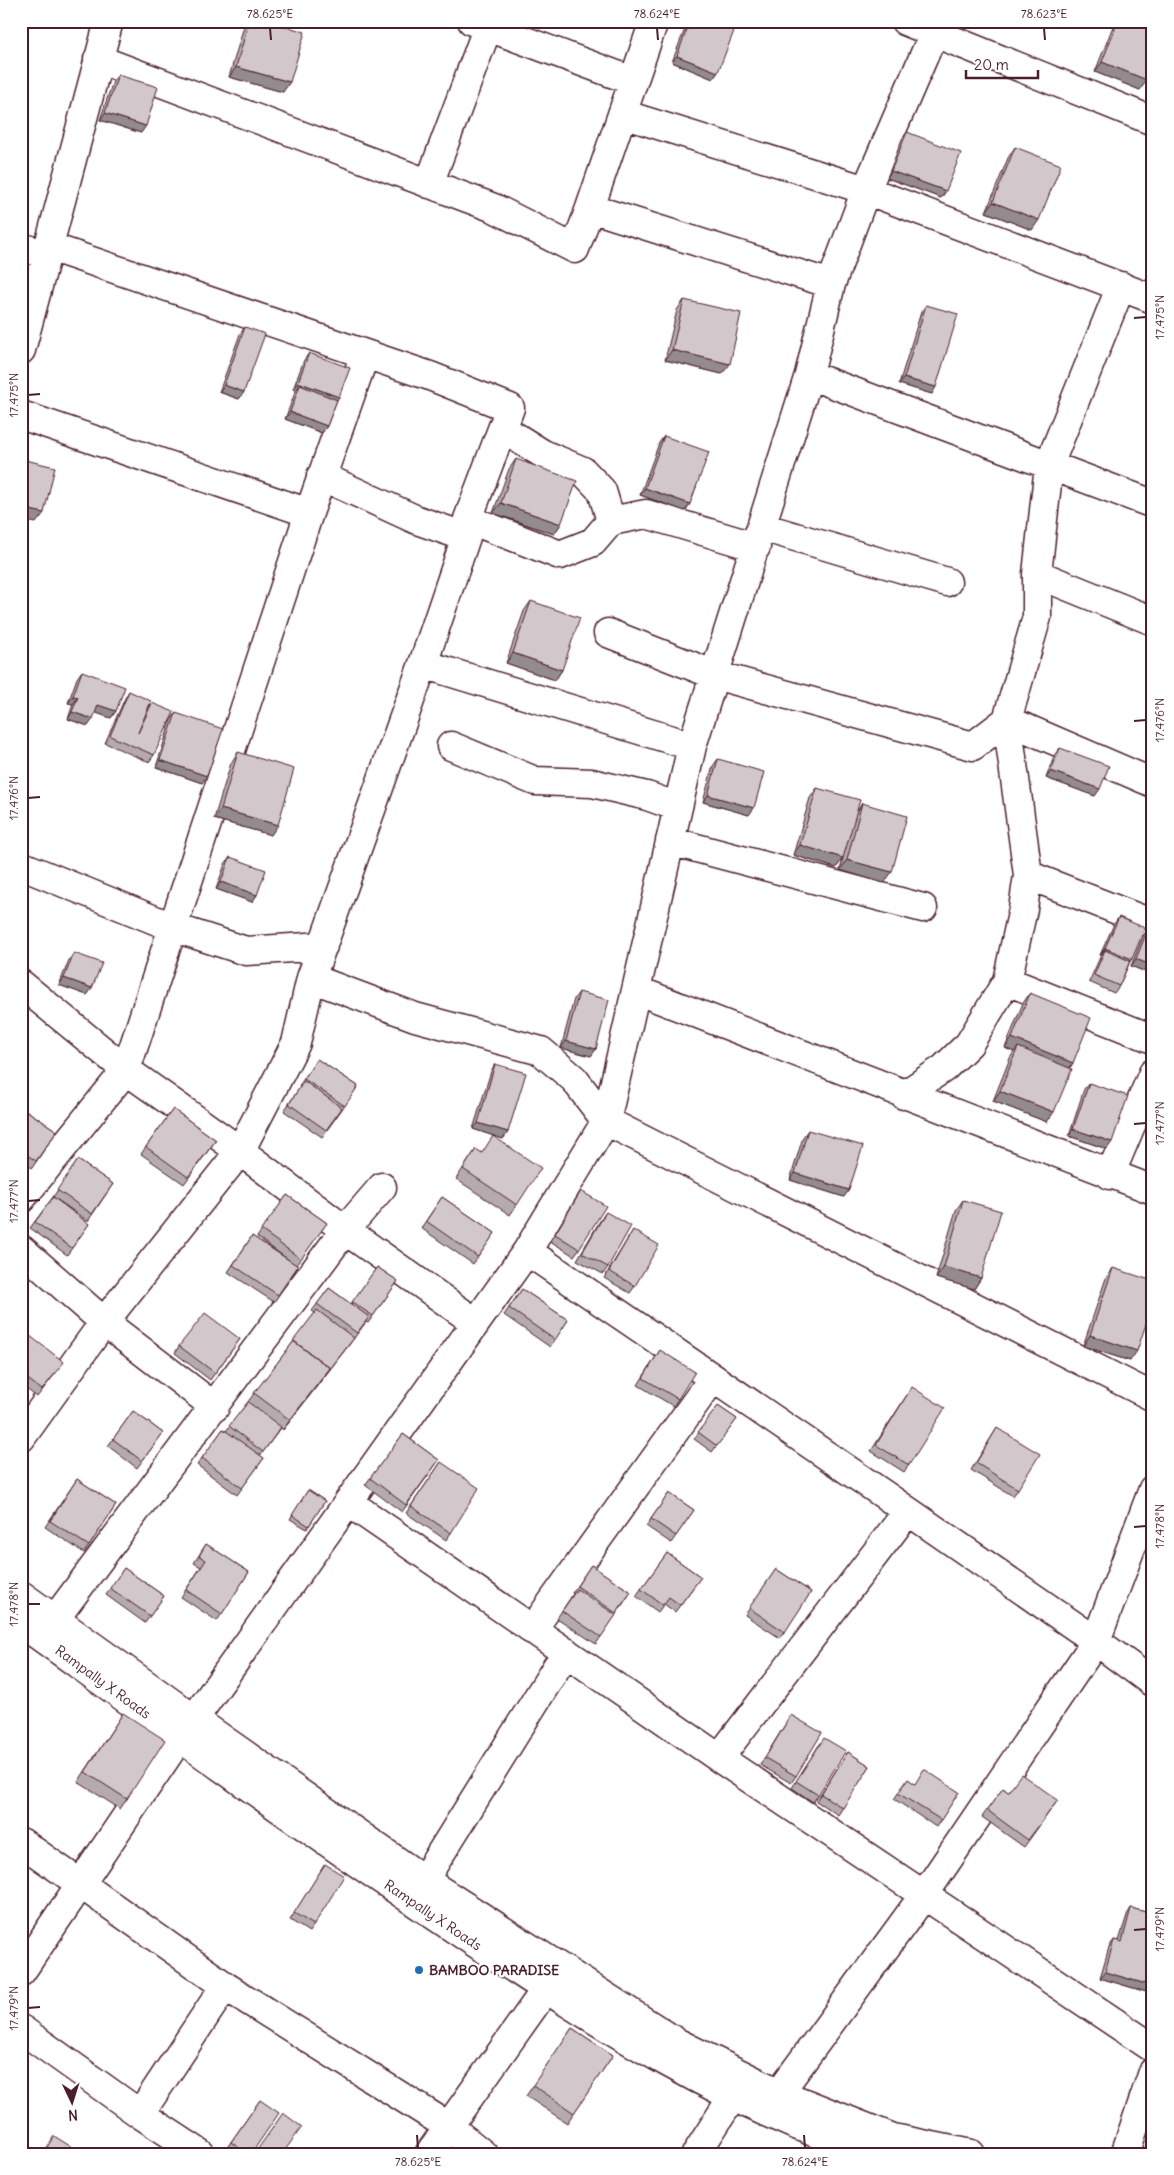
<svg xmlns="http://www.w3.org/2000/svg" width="1174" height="2175" viewBox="0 0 1174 2175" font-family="Delius,sans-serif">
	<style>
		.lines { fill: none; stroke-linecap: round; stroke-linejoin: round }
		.minor-casing { stroke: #4a1f2b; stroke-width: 31 }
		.major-casing { stroke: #4a1f2b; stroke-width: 31 }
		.minor { stroke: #fff; stroke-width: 28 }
		.major { stroke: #fff; stroke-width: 28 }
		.wall { fill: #b5abaf; stroke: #4a1f2b }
		.shaded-wall { fill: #938b8e; stroke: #4a1f2b }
		.building { fill: #d2c7cb; stroke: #4a1f2b }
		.ticks { fill: none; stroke: #4a1f2b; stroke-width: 2 }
		.poi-dot { fill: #1f6fb2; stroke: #fff; stroke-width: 2 }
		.labels { text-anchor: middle; stroke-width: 4.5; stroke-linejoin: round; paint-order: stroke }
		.street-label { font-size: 14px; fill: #4a1f2b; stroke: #fff }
		.poi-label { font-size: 14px; font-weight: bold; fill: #4a1f2b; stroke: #fff; text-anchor: start }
		.neatline { fill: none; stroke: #4a1f2b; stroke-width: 2 }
		.ticks-label { font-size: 12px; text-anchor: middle; fill: #4a1f2b }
	</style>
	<rect width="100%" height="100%" fill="#fff"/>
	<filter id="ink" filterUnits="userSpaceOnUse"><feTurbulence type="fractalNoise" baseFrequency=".02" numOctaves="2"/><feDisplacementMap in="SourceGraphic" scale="10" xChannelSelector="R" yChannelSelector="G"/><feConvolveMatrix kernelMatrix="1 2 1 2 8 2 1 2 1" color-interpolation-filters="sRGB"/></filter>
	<g filter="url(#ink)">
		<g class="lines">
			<g class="minor-casing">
				<path id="minor" d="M472,21L633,81
					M905,21L1153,121
					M98,59L494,208L575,249L590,208L831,284
					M623,114L866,190L1153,299
					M429,184L490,21
					M590,208L654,21
					M21,247L48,255
					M21,350L109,21
					M809,375L1153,504
					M21,415L309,513
					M503,429L543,454L583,471L602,491L611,521
					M321,476L417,520L466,537
					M468,519L560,555L593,542L611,521L646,514L756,547
					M762,527L947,582
					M1037,574L1153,621
					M608,633L715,675L973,746L1007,720
					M423,664L692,746
					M1007,720L1153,783
					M451,746L535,781L592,783L647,796L678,807
					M670,841L923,908
					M21,868L25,867L172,927L246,951L323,946
					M1028,875L1153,924
					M311,978L415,1017L541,1051L574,1079L606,1121L1153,1397
					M1007,981L1153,1039
					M21,984L126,1070L240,1151L345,1230L475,1322
					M636,990L1153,1190
					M904,1095L944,1068L969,1044L1007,981L1023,909L1028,875L1007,720L1037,617V574L1049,465L1121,286
					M1110,1175L1153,1073
					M21,1199L126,1070L309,513L365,354
					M21,1249L104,1322L215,1407
					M527,1251L908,1511L1096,1641L1153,1683
					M21,1438L104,1322L240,1151L296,1043L311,978L423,664L466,537L468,519L510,408L430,376L50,247
					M348,1502L719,1758L1153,2048
					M55,1619L345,1230L382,1187
					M532,1630L713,1378
					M194,1719L527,1251L606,1121L692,746L809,375L831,284L866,190L939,21
					M719,1758L908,1511
					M21,1842L225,1986L448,2126L483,2154
					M424,1880L566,1652
					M21,1972L180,1737
					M21,2029L140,2114L201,2154
					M779,2093L924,1895L1096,1641L1153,1489
					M140,2114L225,1986
					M429,2154L546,1989
					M696,2154L733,2096
					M1125,2154L1153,2072"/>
			</g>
			<g class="major-casing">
				<path id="major" d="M21,1595L194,1719L424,1880L678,2043L779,2093L893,2138L971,2154
					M21,1623C171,1731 320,1840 474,1942C600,2025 731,2110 876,2154"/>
			</g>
			<use href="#minor" class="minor"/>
			<use href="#major" class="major"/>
		</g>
		<path class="wall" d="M247,21H268L283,92L229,77L244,26Z
			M688,21H709L718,72L713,79L672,62Z
			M1115,21H1153L1140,90L1095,72Z
			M118,75L141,133L100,120L113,81Z
			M907,132L946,191L941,198L887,178L902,139Z
			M1015,147L1032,230L986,212L1008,158Z
			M684,300L722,374L665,360L677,310Z
			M926,305L932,394L899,384L921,312Z
			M245,327L244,392L239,399L219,392L240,334Z
			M309,353L337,400L327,426L322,433L285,419L296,390L293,389L304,360Z
			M664,436L690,504L685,511L640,495L659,443Z
			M516,459L561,524L554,534L493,513L509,469Z
			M531,601L562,670L555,680L506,663L524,611Z
			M82,671L116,711L111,718L95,712L88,726L68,719L73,704L68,703L77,678Z
			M129,691L148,708L152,703L154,755L149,762L105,743L125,698Z
			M176,713L202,783L156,767L171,720Z
			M1060,748L1095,796L1046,778L1055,754Z
			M238,752L271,835L214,819L231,763Z
			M718,759L749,815L703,802L713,766Z
			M817,788L857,812L862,803L884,883L840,870L843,858L836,868L793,855L810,798Z
			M230,857L257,895L252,902L216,889L225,864Z
			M1119,917L1129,964L1119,986L1114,993L1089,982L1101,955H1100L1114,924Z
			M1148,929L1153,975L1131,966L1143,936Z
			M74,953L92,988L87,995L59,985L69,960Z
			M579,992L596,1049L591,1056L561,1048L574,999Z
			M1030,993L1073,1063L1070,1068L1047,1122L993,1101L1010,1058L1014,1052L1005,1048L1023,1003Z
			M317,1059L358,1086L340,1112L322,1137L284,1111L300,1087L299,1086Z
			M495,1064L508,1132L503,1139L473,1129L491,1071Z
			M1089,1083L1107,1149L1069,1136L1084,1089Z
			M21,1107L57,1131L32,1168L21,1161Z
			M173,1109L216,1140L184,1184L141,1154Z
			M808,1130L844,1197L790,1180L803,1137Z
			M476,1149L517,1205L510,1215L456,1179Z
			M78,1160L113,1184L88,1221L53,1197Z
			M581,1191L579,1249L574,1256L550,1241Z
			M287,1195L327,1223L296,1265L298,1266L274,1302L228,1272L252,1236L290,1261L257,1237Z
			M53,1197L89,1224L67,1255L30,1228Z
			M442,1197L495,1233L473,1264L421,1228Z
			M963,1200L981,1278L974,1289L936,1278L956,1210Z
			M606,1212L608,1267L603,1274L577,1260L601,1219Z
			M633,1230L635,1286L630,1293L604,1278Z
			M377,1267L398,1281L368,1323L366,1322L349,1345L283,1430L281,1428L260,1456L264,1458L237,1495L197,1465L223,1429L226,1431L247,1403L315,1313L312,1311L329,1288L351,1304Z
			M1113,1268L1130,1361L1083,1346L1106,1278Z
			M522,1289L568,1320L550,1347L504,1315Z
			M21,1329L59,1369L37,1397L21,1385Z
			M240,1339L210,1380L175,1353L179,1346Z
			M660,1350L678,1399L673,1406L638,1385Z
			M912,1387L909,1465L904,1472L871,1451Z
			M718,1406L737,1419L712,1452L694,1439Z
			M133,1411L163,1433L137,1468L108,1446Z
			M997,1428L1018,1489L1013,1496L971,1470Z
			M403,1434L439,1460L402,1512L365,1485Z
			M441,1462L451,1533L446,1540L406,1513Z
			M77,1479L116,1505L84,1553L45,1527Z
			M308,1490L325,1501L307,1529L290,1519Z
			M669,1493L694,1510L671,1543L646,1526Z
			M206,1544L249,1572L217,1621L181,1597L201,1567L194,1563Z
			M667,1553L701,1577L675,1612L664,1604L658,1612L636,1596Z
			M591,1565L631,1592L596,1644L557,1618L573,1594L572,1593Z
			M124,1568L164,1596L145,1623L106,1595Z
			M776,1569L811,1592L780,1638L745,1615Z
			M123,1713L127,1799L120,1809L78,1782Z
			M791,1715L796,1776L791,1783L760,1765Z
			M819,1745L818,1795L813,1802L792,1788Z
			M848,1752L870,1766L838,1815L816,1801Z
			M908,1779L914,1784L959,1792L936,1827L894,1799Z
			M1003,1788L1008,1792L1058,1800L1024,1847L982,1817Z
			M325,1864L314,1925L309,1932L290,1920Z
			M1131,1908L1153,1914V1989L1150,1993L1100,1978L1109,1947L1114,1940L1119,1941L1127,1915Z
			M572,2028L613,2055L567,2123L526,2096Z
			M260,2100L251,2154H233L226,2149Z"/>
		<path class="shaded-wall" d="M677,56L718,72L713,79L672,62Z
			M1102,62L1147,80L1140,90L1095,72Z
			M236,67L290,82L283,92L229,77Z
			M105,113L146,126L141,133L100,120Z
			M891,171L946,191L941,198L887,178Z
			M993,202L1039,220L1032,230L986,212Z
			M672,350L730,364L722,374L665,360Z
			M904,378L936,387L932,394L899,384Z
			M298,382L339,397L334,404L300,385L296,390L293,389Z
			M224,385L244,392L239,399L219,392Z
			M290,412L327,426L322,433L285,419Z
			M645,488L690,504L685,511L640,495Z
			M501,503L561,524L554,534L493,513Z
			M21,508L44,513L36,523L21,520Z
			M513,653L562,670L555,680L506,663Z
			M73,696L78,697L73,704L68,703Z
			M98,705L116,711L111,718L93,712Z
			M72,712L93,719L88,726L68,719Z
			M160,760L207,776L202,783L156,767Z
			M1051,771L1100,789L1095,796L1046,778Z
			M708,795L754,808L749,815L703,802Z
			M221,809L278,825L271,835L214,819Z
			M800,845L843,858L836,868L793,855Z
			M847,860L892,872L884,883L840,870Z
			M221,882L257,895L252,902L216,889Z
			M1105,948L1132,959L1127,966L1105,950L1101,955H1100Z
			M1136,959L1153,966V975L1131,966Z
			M64,978L92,988L87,995L59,985Z
			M1012,1038L1073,1063L1066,1073L1018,1047L1014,1052L1005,1048Z
			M566,1041L596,1049L591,1056L561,1048Z
			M1000,1091L1054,1112L1047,1122L993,1101Z
			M478,1123L508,1132L503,1139L473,1129Z
			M1073,1129L1112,1142L1107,1149L1069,1136Z
			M795,1173L849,1190L844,1197L790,1180Z
			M944,1267L981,1278L974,1289L936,1278Z
			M1090,1335L1137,1351L1130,1361L1083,1346Z
			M330,1368L323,1378L283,1430L290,1420Z
			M1105,1972L1153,1986V1989L1150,1993L1100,1978Z"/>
		<path class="building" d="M249,21H268L305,32L290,82L236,67Z
			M690,21H709L734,31L718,72L677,56Z
			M1118,21H1153V65L1147,80L1102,62Z
			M118,75L158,87L146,126L105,113Z
			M907,132L961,153L946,191L891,171Z
			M1015,147L1061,165L1039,220L993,202Z
			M684,300L741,313L730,364L672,350Z
			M926,305L958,314L936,387L904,378Z
			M245,327L265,334L244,392L224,385Z
			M309,353L350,368L339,397L298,382Z
			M300,385L337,400L327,426L290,412Z
			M664,436L709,452L690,504L645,488Z
			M21,459L55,467L44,513L21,508Z
			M516,459L577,481L561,524L501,503Z
			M21,556L24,557L21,569Z
			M531,601L580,618L562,670L513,653Z
			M82,671L125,687L116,711L98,705L93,719L72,712L78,697L73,696Z
			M129,691L151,701L138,733L152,703L174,712L154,755L110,736Z
			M176,713L223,729L207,776L160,760Z
			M1060,748L1109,766L1100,789L1051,771Z
			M238,752L294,769L278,825L221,809Z
			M718,759L764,772L754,808L708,795Z
			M817,788L860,800L843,858L800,845Z
			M862,803L907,816L892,872L847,860Z
			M230,857L266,870L257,895L221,882Z
			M1119,917L1145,928L1132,959L1105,948Z
			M1148,929L1153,931V966L1136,959Z
			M1105,950L1130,961L1119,986L1094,975Z
			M74,953L102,963L92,988L64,978Z
			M579,992L609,1000L596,1049L566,1041Z
			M1030,993L1091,1018L1073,1063L1012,1038Z
			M1018,1047L1072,1069L1054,1112L1000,1091Z
			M317,1059L358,1086L345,1106L304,1079Z
			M495,1064L526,1073L508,1132L478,1123Z
			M304,1081L342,1108L326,1130L289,1104Z
			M1089,1083L1128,1096L1112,1142L1073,1129Z
			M21,1107L57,1131L36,1161L21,1151Z
			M173,1109L216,1140L188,1177L146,1147Z
			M808,1130L863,1146L849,1190L795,1173Z
			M493,1136L541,1168L517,1205L463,1169L476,1149L482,1153Z
			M78,1160L113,1184L92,1214L57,1190Z
			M581,1191L606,1206L579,1249L555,1234Z
			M287,1195L327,1223L301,1259L261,1230Z
			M53,1197L89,1224L72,1248L35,1222Z
			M442,1197L495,1233L478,1257L426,1221Z
			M963,1200L1001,1211L981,1278L944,1267Z
			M606,1212L631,1226L608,1267L582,1253Z
			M633,1230L659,1245L635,1286L609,1271Z
			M252,1236L298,1266L278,1295L233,1265Z
			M377,1267L398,1281L373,1316L352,1302Z
			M1113,1268L1153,1281V1303L1137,1351L1090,1335Z
			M329,1288L369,1317L357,1333L317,1304Z
			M522,1289L568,1320L555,1340L509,1308Z
			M317,1310L354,1338L330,1369V1368L293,1341Z
			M205,1313L240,1339L215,1373L179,1346Z
			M21,1329L64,1362L42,1390L21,1374Z
			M294,1341L330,1368L290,1420L254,1393Z
			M660,1350L695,1372L678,1399L643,1378Z
			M912,1387L945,1408L909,1465L876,1445Z
			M248,1402L281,1427L263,1452L229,1426Z
			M718,1406L737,1419L717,1446L698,1432Z
			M133,1411L163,1433L142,1461L113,1439Z
			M997,1428L1040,1454L1018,1489L976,1463Z
			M223,1429L264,1458L242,1488L202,1458Z
			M403,1434L439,1460L406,1505L370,1478Z
			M441,1462L479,1488L451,1533L411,1506Z
			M77,1479L116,1505L89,1546L50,1521Z
			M308,1490L325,1501L309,1526L292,1515Z
			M669,1493L694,1510L676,1536L651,1519Z
			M206,1544L249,1572L222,1614L186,1590L206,1560L199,1556Z
			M667,1553L701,1577L680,1605L669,1597L663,1605L641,1589Z
			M591,1565L631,1592L616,1613L577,1586Z
			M124,1568L164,1596L150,1616L110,1588Z
			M776,1569L811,1592L785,1632L749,1608Z
			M577,1589L616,1615L601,1637L562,1611Z
			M123,1713L165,1740L127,1799L85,1772Z
			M791,1715L822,1733L796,1776L765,1758Z
			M824,1738L846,1751L818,1795L796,1781Z
			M848,1752L870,1766L843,1808L821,1794Z
			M924,1769L959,1792L941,1820L898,1793L908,1779L915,1784Z
			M1021,1774L1058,1800L1028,1840L987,1810L1003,1788L1008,1792Z
			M325,1864L344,1876L314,1925L294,1913Z
			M1131,1908L1153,1914V1986L1105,1972L1114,1940L1122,1942Z
			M572,2028L613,2055L574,2113L533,2085Z
			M260,2100L279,2113L251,2154H247L231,2142Z
			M21,2109L28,2114L21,2124Z
			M283,2113L302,2127L282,2154H257L255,2153Z
			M54,2136L83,2154H43Z"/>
	</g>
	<path class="ticks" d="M270,28L271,40M657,28L658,40M1044,28L1045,40M1134,318L1146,317M28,395L40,394M1134,721L1146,720M28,798L40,797M1134,1124L1146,1123M28,1201L40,1200M1134,1527L1146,1526M28,1604H40M1134,1930L1146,1929M28,2008L40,2007M417,2135L418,2148M804,2135L805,2148"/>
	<circle class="poi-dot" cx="419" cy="1970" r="5"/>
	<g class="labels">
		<g class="street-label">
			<text transform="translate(103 1682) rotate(36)" y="5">Rampally X Roads</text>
			<text transform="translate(433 1915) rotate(34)" y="5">Rampally X Roads</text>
		</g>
		<g class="poi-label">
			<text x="429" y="1975">BAMBOO PARADISE</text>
		</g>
	</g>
	<rect width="1174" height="2175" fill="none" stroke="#fff" stroke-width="55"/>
	<g transform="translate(72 2102) rotate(176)" stroke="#ffffff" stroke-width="4" paint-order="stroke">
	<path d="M0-4L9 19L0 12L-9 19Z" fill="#4a1f2b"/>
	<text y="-8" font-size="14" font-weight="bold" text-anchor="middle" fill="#4a1f2b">N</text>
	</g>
	<path d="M966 70v8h72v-8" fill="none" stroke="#4a1f2b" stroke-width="2.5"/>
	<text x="974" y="70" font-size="15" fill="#4a1f2b" stroke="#ffffff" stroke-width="4" paint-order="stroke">20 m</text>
	<rect x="28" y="28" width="1118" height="2120" class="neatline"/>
	<g class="ticks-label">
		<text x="270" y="18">78.625°E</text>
		<text x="657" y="18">78.624°E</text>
		<text x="1044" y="18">78.623°E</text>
		<text transform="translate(1160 317) rotate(-90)" y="4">17.475°N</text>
		<text transform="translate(14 395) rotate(-90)" y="4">17.475°N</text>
		<text transform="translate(1160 720) rotate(-90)" y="4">17.476°N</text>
		<text transform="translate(14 798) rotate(-90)" y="4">17.476°N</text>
		<text transform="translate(1160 1123) rotate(-90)" y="4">17.477°N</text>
		<text transform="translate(14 1201) rotate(-90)" y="4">17.477°N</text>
		<text transform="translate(1160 1526) rotate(-90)" y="4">17.478°N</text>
		<text transform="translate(14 1604) rotate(-90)" y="4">17.478°N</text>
		<text transform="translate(1160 1929) rotate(-90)" y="4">17.479°N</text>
		<text transform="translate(14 2008) rotate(-90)" y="4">17.479°N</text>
		<text x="418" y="2166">78.625°E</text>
		<text x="805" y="2166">78.624°E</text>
	</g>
</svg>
